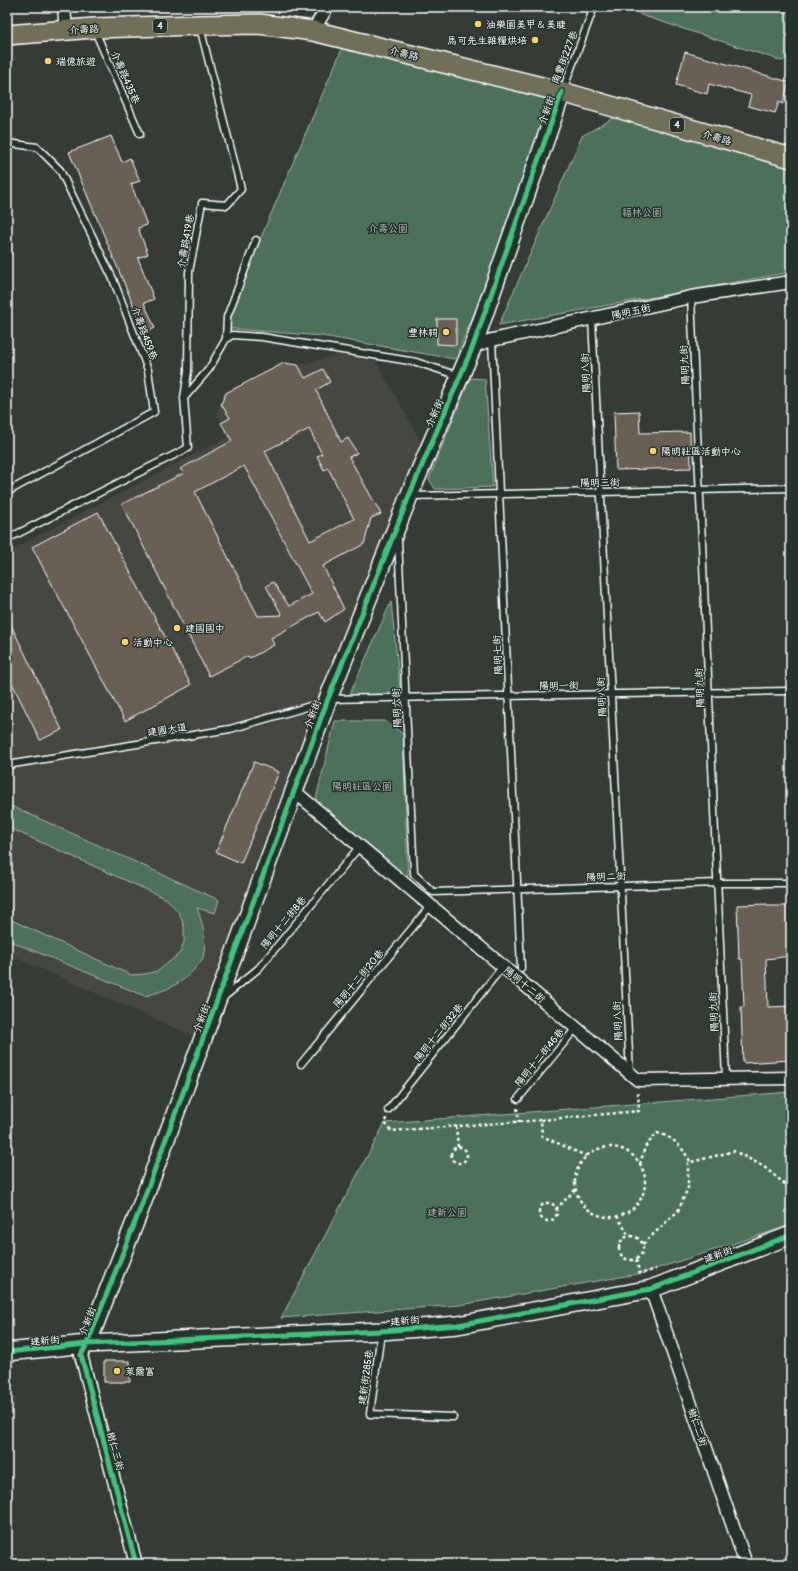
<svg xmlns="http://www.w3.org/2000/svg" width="798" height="1571" viewBox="0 0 798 1571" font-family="Pangolin,'LXGW WenKai TC',sans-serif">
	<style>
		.built { fill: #44463f }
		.green { fill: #4d6f5a; stroke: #a6b7ac }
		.building { fill: #6a5f55; stroke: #fff; fill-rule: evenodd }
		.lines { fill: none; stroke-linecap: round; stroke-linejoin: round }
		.lane-casing { stroke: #fff; stroke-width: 9 }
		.street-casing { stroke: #fff; stroke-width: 15 }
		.secondary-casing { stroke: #fff; stroke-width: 20 }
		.primary-casing { stroke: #fff; stroke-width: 22 }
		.path { stroke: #fff; stroke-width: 2.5; stroke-dasharray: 3 3; stroke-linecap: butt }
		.lane { stroke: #26332d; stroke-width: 6 }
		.street { stroke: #26332d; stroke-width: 12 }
		.secondary { stroke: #26332d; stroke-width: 17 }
		.primary { stroke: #706f59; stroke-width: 19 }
		.cycleway-casing { stroke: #26332d; stroke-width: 8 }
		.cycleway { stroke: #40c37c; stroke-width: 5 }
		.poi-dot { fill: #ffd166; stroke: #26332d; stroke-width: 1.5 }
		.labels { text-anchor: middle; stroke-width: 3; stroke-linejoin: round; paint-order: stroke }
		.shield { fill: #26332d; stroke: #bec2c0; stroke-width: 1 }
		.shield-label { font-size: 9px; font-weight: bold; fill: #fff }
		.poi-label { font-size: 10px; fill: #fff; stroke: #26332d; text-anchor: start }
		.street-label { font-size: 10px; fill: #fff; stroke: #26332d }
		.park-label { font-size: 10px; fill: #afbeb5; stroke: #26332d }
	</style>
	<rect width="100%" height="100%" fill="#343c35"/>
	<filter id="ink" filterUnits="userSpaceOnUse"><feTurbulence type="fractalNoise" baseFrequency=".025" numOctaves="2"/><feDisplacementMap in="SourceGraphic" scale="8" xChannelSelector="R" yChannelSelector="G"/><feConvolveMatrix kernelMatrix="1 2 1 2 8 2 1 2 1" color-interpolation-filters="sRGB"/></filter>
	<g filter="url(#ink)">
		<path class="built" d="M343,354L376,361L421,441L317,704L193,1036L7,954V552L229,436L216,413L226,393L298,365Z"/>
		<path class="green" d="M632,7H791V55L782,61L641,15Z
			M344,44L564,99L455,359L322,336L222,328Z
			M617,116L791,164V272L499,325L582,136Z
			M470,378L485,379L493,487L435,489L429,479Z
			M391,602L401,697L348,698Z
			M335,721H385L403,734L408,878L315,803Z
			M7,804L219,900L215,913L197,908C203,924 207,940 203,957C202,961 198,964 196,967C183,984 165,991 145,996L7,940V918L131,975L144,974L158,971L180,953L184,942V926L179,913L167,899L7,827Z
			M791,1092V1225L643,1273L460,1305L281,1318L385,1123Z"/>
		<path class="building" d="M685,52L789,82L783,104L779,102L775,113L748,106L751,95L709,84L707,94L676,85Z
			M111,136L122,162L130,158L140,181L131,184L147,225L138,228L148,254L138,258L154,299L144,303L155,328L145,333L69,152Z
			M437,319H456V345L437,344Z
			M284,363L298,365L305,378L323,369L330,382L316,390L341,442L348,438L357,453L349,457L381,514L371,518L364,544L323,566L344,609L325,622L319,612L271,638L274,645L250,658L248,656L209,676L122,504L184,473L180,469L232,441L221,423L230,418L221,404L226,393ZM309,429L322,454L317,456L324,470L328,468L354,519L310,541L265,451ZM244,466L312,594L289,606L273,582L266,586L282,615L258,616L195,492Z
			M639,411L640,433L690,432L691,468L616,470L614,412Z
			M98,512L191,685L125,721L32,547Z
			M7,617L62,730L40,740L7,673Z
			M254,762L279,772L241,863L216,852Z
			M767,904V906H791V956L766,959L768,1007L791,1006V1060L743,1063L741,1007H744L742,959H739L737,905Z
			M104,1361H130V1382H104Z"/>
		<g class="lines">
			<g class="lane-casing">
				<path id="lane" d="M95,31L140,134
					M563,90L594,7
					M7,143L37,147L60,170L113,279L148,370L154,412L7,492
					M691,297L726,1078
					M592,319L630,1073
					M226,339L227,317L256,240
					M492,340L521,968
					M184,398L209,369L226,339L232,335L262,337L416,362L453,374L457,378
					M411,496L791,488
					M7,539L188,448L184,398L188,371L189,272L202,203L227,205L241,189L200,27
					M398,540L414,874L433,892L718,883H791
					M7,765L230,729L317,704L328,699L791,691
					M224,997L259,968L360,846
					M301,1064L431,905
					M518,1099L576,1028
					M388,1110L503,966
					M381,1332L370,1414L453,1417"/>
			</g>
			<g class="street-casing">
				<path id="street" d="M64,7L66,30
					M313,31L327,7
					M473,346L492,340L691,297L791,282
					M294,791L638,1080L791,1078
					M651,1289L746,1564
					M87,1344L81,1355L136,1564"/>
			</g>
			<g class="secondary-casing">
				<path id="secondary" d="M87,1344L139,1212L328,699L409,496L473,346L562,92
					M7,1352L87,1344L381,1331L458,1325L651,1289L791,1235"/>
			</g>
			<g class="primary-casing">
				<path id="primary" d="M7,35L94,28L200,25L259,24L313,31L562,92L791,158"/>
			</g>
			<path class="path" d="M517,1108L519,1122
				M386,1118L385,1123L391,1131L541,1120L542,1136L586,1156
				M541,1120L639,1111L638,1093
				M456,1126L458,1147
				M451 1155a8 8 0 1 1 16 0a8 8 0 1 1-16 0Z
				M575 1182a35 35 0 1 1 70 0a35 35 0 1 1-70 0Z
				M640,1164L645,1147L657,1133C674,1137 681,1146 690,1161
				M539 1212a9 9 0 1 1 18 0a9 9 0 1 1-18 0Z
				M556,1209L576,1189
				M617,1216L629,1236
				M619 1248a12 12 0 1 1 24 0a12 12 0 1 1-24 0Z
				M643,1244L678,1211L688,1188V1163L734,1151L763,1166L791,1189
				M636,1260L640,1274L656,1269"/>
			<use href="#lane" class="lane"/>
			<use href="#street" class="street"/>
			<use href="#secondary" class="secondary"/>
			<use href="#primary" class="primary"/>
			<g class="cycleway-casing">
				<path id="cycleway" d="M7,1352L87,1344L381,1331L458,1325L651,1289L791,1235
					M136,1564L81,1355L87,1344L139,1212L328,699L409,496L473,346L562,92"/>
			</g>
			<use href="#cycleway" class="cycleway"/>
		</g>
	</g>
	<g class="poi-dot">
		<circle cx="478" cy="24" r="4"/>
		<circle cx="535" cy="40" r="4"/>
		<circle cx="48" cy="61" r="4"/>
		<circle cx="446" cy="332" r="4"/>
		<circle cx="653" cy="451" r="4"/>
		<circle cx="177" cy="628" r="4"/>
		<circle cx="125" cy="642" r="4"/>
		<circle cx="117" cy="1371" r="4"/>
	</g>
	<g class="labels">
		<g class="shield">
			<rect x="153" y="19" width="14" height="14" rx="3"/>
			<rect x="670" y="118" width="14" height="14" rx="3"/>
		</g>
		<g class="shield-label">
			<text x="160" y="29">4</text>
			<text x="677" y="128">4</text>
		</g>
		<g class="poi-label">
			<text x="486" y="28">油樂園美甲＆美睫</text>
			<text x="527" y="44" text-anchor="end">馬可先生雜糧烘培</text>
			<text x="56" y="65">瑞億旅遊</text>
			<text x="438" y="336" text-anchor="end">豐林祠</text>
			<text x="661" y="455">陽明社區活動中心</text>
			<text x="185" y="632">建國國中</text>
			<text x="133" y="646">活動中心</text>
			<text x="125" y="1375">萊爾富</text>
		</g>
		<g class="street-label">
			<text transform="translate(84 29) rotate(-4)" y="4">介壽路</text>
			<text transform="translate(404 53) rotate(14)" y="4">介壽路</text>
			<text transform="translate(564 57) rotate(-69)" y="4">南豐街227巷</text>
			<text transform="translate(126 77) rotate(66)" y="4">介壽路435巷</text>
			<text transform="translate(546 110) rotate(-71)" y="4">介新街</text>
			<text transform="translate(717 137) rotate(16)" y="4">介壽路</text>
			<text transform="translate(185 241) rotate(-80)" y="4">介壽路419巷</text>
			<text transform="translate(631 311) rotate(-12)" y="4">陽明五街</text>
			<text transform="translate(145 333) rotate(69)" y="4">介壽路459巷</text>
			<text transform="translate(684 365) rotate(-93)" y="4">陽明九街</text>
			<text transform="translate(585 373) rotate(-93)" y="4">陽明八街</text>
			<text transform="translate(434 413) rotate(-67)" y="4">介新街</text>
			<text transform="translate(600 482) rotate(-1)" y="4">陽明三街</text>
			<text transform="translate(497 655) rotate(-93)" y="4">陽明七街</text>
			<text transform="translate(559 685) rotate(-1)" y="4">陽明一街</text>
			<text transform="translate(699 688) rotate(-93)" y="4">陽明九街</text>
			<text transform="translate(601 697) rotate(-93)" y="4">陽明八街</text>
			<text transform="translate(396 708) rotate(-93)" y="4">陽明六街</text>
			<text transform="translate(312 714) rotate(-70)" y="4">介新街</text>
			<text transform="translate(167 729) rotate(-9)" y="4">建國大道</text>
			<text transform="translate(606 876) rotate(-2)" y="4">陽明二街</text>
			<text transform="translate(283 922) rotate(-50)" y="4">陽明十二街8巷</text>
			<text transform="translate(358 978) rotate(-50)" y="4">陽明十二街20巷</text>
			<text transform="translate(525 984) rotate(40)" y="4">陽明十二街</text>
			<text transform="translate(713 1012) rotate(-93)" y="4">陽明九街</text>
			<text transform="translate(201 1018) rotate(-70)" y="4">介新街</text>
			<text transform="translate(617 1021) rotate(-93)" y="4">陽明八街</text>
			<text transform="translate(438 1032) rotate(-51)" y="4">陽明十二街32巷</text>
			<text transform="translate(539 1057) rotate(-51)" y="4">陽明十二街46巷</text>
			<text transform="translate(718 1254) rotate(-21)" y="4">建新街</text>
			<text transform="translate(405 1320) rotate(-5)" y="4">建新街</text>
			<text transform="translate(87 1321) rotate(-69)" y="4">介新街</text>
			<text transform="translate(45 1340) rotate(-5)" y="4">建新街</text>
			<text transform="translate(365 1377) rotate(-82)" y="4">建新街285巷</text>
			<text transform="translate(698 1427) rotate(71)" y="4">樹仁二街</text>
			<text transform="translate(116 1451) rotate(75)" y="4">樹仁三街</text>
		</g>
		<g class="park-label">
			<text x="642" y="216">福林公園</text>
			<text x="388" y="232">介壽公園</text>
			<text x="362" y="790">陽明社區公園</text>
			<text x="447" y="1216">建新公園</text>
		</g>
	</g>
	<rect width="798" height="1571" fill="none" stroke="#26332d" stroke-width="24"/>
	<rect x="12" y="12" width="774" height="1547" fill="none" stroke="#fff" stroke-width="1.5" filter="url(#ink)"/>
</svg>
